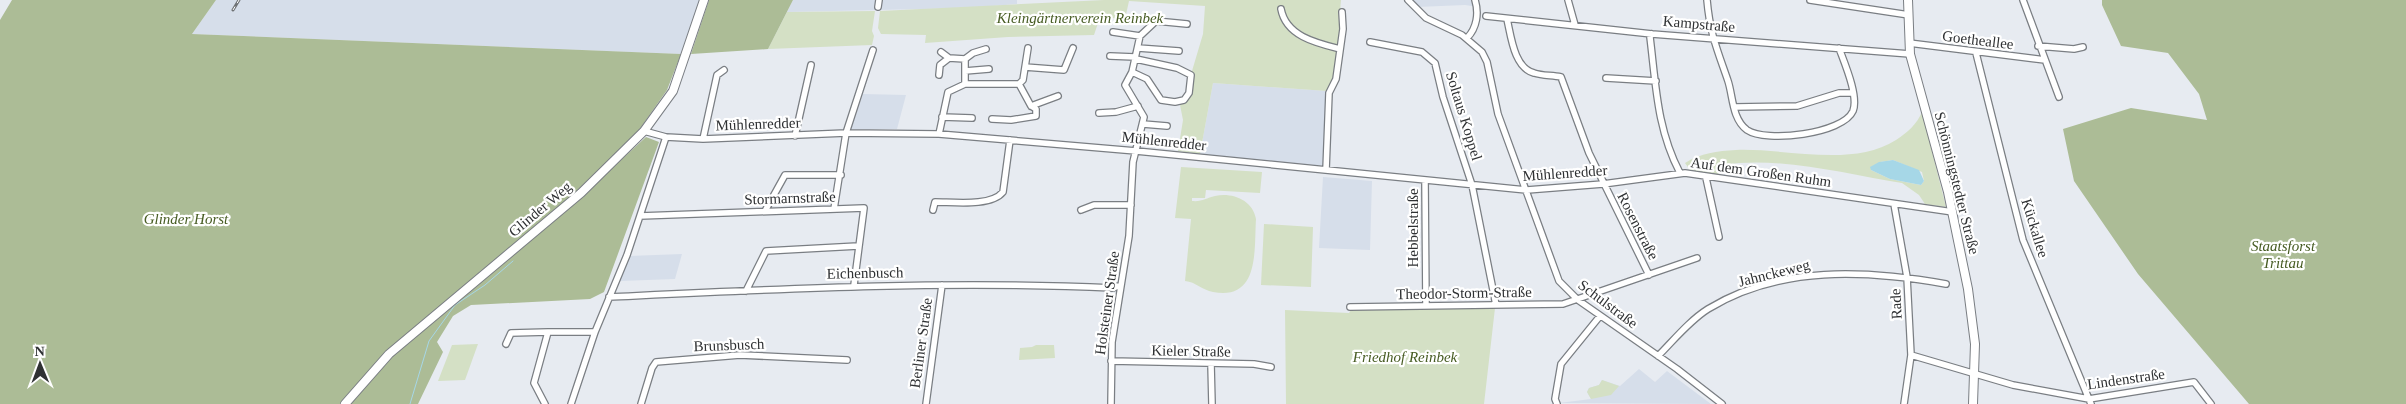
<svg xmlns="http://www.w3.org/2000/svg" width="2406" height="404" viewBox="0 0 2406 404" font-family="Georgia,serif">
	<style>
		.built { fill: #d6deea }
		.green { fill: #d4e0c5; fill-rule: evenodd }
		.forest { fill: #acbc96 }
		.water { fill: #a6d7e7 }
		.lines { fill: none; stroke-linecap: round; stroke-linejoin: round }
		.stream { stroke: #a6d7e7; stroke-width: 1 }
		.street-casing { stroke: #7a7e83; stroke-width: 8 }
		.secondary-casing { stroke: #7a7e83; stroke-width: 10 }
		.street { stroke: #fff; stroke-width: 5.5 }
		.secondary { stroke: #fff; stroke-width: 8 }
		.rail-casing { stroke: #6f7275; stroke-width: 3 }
		.rail { stroke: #fff; stroke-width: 1; stroke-dasharray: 4; stroke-linecap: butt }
		.labels { text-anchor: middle; stroke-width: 4.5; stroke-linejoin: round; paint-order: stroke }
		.park-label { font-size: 15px; font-style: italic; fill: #475c23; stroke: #fff }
		.street-label { font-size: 15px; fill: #2f3133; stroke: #fff }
	</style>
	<rect width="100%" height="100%" fill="#e7ebf1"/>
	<path class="built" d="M216,0H700L681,54L192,34Z
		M793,0H1017V4L968,8L787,12Z
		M1412,0H1475L1478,7L1465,5L1417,7Z
		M1213,83L1327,91L1326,166L1200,154Z
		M863,94L906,95L897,129H851Z
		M1323,177L1372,181L1370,250L1319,248Z
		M682,254L675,279L620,281L629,256Z
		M1639,369L1655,382L1667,371L1711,404L1559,403L1591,399L1587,392L1589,388L1599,385L1602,380L1620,386Z"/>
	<path class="green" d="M1104,0H1341C1339,15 1343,27 1343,43C1343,57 1339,72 1337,86L1327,91L1213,83L1200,154L1178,151L1183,120L1180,105L1191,94L1193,82L1192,71L1203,34L1205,6L1129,1L1125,19L1100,17L1094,35L1008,37L925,43L926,35L881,34L878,28L880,11Z
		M875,11L872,31L874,36L872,45L768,49L787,12Z
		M1922,112L1946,207L1925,204L1919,195L1902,183C1844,174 1781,156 1722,165L1718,175L1690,170L1685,163C1701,153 1717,151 1736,150C1787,148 1852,168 1896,140C1907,133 1917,124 1922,112ZM1893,160L1922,172L1924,181L1921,185L1890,179L1871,170V167L1880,162Z
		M1181,167L1262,172L1260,193L1206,190L1205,198H1192V201C1202,202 1206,198 1215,196C1232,192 1253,200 1256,219C1254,249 1260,301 1213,292C1202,290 1196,282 1185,281L1191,219L1175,218Z
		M1264,224L1313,227L1311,287L1261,285Z
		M1495,308L1484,404H1286L1285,310L1349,313L1351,310Z
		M478,344L465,380L438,381L452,345Z
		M1036,345H1054L1055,358L1019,360L1020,348L1032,347Z
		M1602,380L1619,386L1611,395L1591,399L1587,392L1589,388L1599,385Z"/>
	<path class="forest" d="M12,0H216L192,34L681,54L667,90L639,130L578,191L386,353L340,404H0V20Z
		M709,0H793L768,49L691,54Z
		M2102,0H2406V404H2249L2138,274L2074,181L2063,129L2131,108L2207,120L2199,94L2168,53L2121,46L2102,5Z
		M646,137L659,142L604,292L590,299L471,305L453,316L437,342L443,352L418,404H350L393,356L584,194Z"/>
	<path class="water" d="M1893,160L1919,170L1924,181L1921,185L1890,179L1871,170L1870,167L1879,162Z"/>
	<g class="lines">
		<path class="stream" d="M410,404L429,341L455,305L485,285L513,261"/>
		<g class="street-casing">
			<path id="street" d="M1408,0L1426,18L1462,35L1482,52L1487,62L1498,114L1559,281L1578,300L1677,369L1722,404
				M1568,0L1575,25
				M1707,0C1710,34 1717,49 1728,81C1733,96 1732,119 1747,130C1766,143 1843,134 1853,111C1859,96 1844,62 1839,48
				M1810,0L1909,15
				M2023,0L2059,97
				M878,7L879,0
				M1281,9C1286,36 1316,43 1340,49
				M1486,16L1652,34L1910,54
				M1507,19C1511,36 1514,68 1534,73C1543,76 1552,75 1561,77L1589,153L1649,275
				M1113,32L1140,36
				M1652,34L1650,37C1656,86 1657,129 1680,173
				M1467,38C1477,28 1479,13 1475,0
				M1370,42L1422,52L1435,63L1443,97L1472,185L1496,305
				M1909,43L2045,60
				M2038,46L2074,49L2083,47
				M1138,48L1179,51
				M1976,53L2023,240L2091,404
				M1110,56L1135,57
				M949,58L965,59V84
				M965,59L973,53L986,49
				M1025,67L1064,70L1073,48
				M965,71L989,69
				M1132,72L1147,79L1161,100L1175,102L1184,100L1189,93L1191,75L1177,68L1136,59
				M939,75L940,65L949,58L941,52
				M1606,78L1656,81
				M1031,106L1058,96
				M1735,107L1797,106L1839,93H1853
				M1099,113L1116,112L1138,106
				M942,117L972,118
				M992,119L1011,120L1036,116V109L1031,106L1019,84
				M1143,124L1167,126
				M644,131L666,137L703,139L846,133L939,134L1136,151L1527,190L1603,184L1685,173L1953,212
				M939,134L948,92L965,84H1019L1023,80L1028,48
				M795,136L811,65
				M703,139L717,75L724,70
				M1326,170L1329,93L1336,79L1343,29L1342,12
				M1706,178L1719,237
				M1425,180L1426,306
				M1894,204L1907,277L1911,355L1904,404
				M834,209L846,133L873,50
				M933,210L935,202C953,202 991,207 1003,192L1010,140
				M1081,210L1094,205H1131
				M765,211L785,175H841
				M640,216L864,208L854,285
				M746,291L766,251L858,246
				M609,297C777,289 945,280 1113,288L1121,285
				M1350,307L1563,304L1697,258
				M506,344L511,333L548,332
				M1911,355L2013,385L2089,399L2194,382L2211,404
				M1658,356C1674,340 1689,321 1708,309C1780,265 1866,270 1946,284
				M1111,361L1254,364L1271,367
				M1211,364L1212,404
				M545,404L534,383L548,332H595
				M571,404L595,332L627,255L666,137
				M641,404L652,368L656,362L740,355L847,360
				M926,404L942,285
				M1111,404L1112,342L1129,236L1133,162L1144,117L1125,85L1132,72L1140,36L1156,21L1187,24
				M1557,404L1555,399L1561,364L1600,316"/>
		</g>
		<g class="secondary-casing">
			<path id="secondary" d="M1908,0L1910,54L1948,192L1968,289L1975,344L1973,404
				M345,404L389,354L581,193L644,131L673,91L704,0"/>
		</g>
		<use href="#street" class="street"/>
		<use href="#secondary" class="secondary"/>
		<g class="rail-casing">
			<path id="rail" d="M233,10L239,0"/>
		</g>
		<use href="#rail" class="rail"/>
	</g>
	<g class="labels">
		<g class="park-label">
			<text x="1080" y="23">Kleingärtnerverein Reinbek</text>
			<text x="186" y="224">Glinder Horst</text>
			<text x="2283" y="251">Staatsforst<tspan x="2283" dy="17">Trittau</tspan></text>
			<text x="1405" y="362">Friedhof Reinbek</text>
		</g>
		<g class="street-label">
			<text transform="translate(1699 24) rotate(5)" y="5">Kampstraße</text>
			<text transform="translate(1978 40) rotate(7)" y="5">Goetheallee</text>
			<text transform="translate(1464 116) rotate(73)" y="5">Soltaus Koppel</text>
			<text transform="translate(758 124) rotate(-2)" y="5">Mühlenredder</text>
			<text transform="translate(1164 141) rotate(6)" y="5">Mühlenredder</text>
			<text transform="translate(1761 172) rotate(8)" y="5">Auf dem Großen Ruhm</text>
			<text transform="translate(1565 173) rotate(-4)" y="5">Mühlenredder</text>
			<text transform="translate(1957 183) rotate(76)" y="5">Schönningstedter Straße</text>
			<text transform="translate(790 198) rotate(-2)" y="5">Stormarnstraße</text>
			<text transform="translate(540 209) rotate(-40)" y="5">Glinder Weg</text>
			<text transform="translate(1638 226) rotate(63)" y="5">Rosenstraße</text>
			<text transform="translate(1413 228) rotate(-90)" y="5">Hebbelstraße</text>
			<text transform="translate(2035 228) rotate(73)" y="5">Kückallee</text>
			<text transform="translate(865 273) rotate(-1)" y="5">Eichenbusch</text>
			<text transform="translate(1774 273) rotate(-14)" y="5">Jahnckeweg</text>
			<text transform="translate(1464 293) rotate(-1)" y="5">Theodor-Storm-Straße</text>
			<text transform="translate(1107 303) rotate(-82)" y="5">Holsteiner Straße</text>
			<text transform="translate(1608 304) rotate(37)" y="5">Schulstraße</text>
			<text transform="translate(1896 304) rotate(-93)" y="5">Rade</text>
			<text transform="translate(921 343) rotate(-82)" y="5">Berliner Straße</text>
			<text transform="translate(729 345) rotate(-2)" y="5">Brunsbusch</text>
			<text transform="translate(1191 351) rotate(1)" y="5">Kieler Straße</text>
			<text transform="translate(2126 379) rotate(-8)" y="5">Lindenstraße</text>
		</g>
	</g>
	<g transform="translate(40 364) rotate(359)" stroke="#ffffff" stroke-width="4" paint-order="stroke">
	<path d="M0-4L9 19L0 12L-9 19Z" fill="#2f3133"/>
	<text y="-8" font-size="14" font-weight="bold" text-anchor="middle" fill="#2f3133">N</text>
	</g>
</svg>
